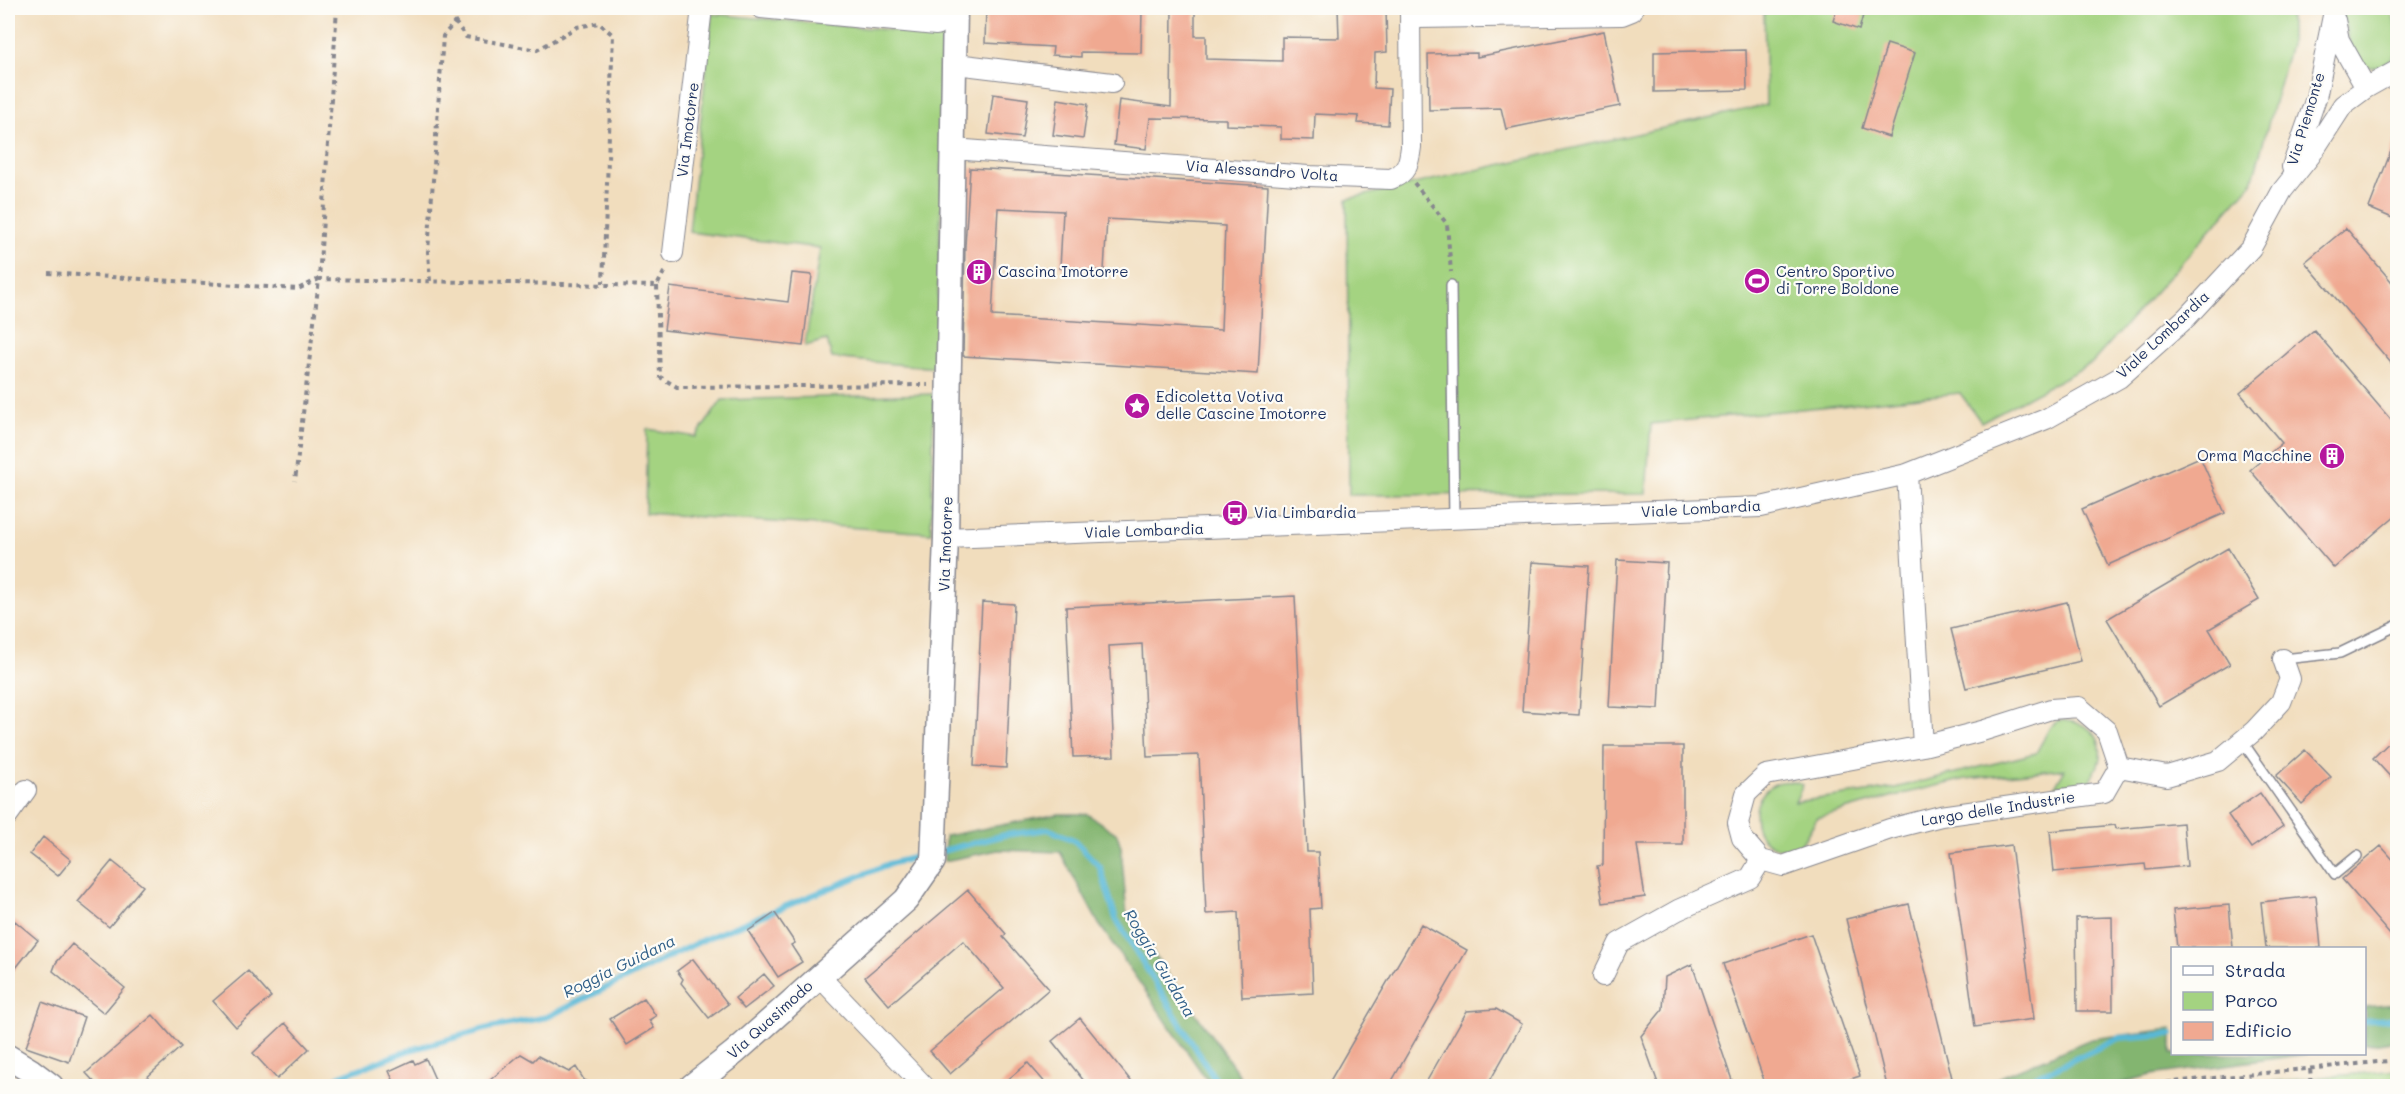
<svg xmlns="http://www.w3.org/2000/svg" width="2405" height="1094" viewBox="0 0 2405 1094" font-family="Mali,sans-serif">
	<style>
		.green { fill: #a4d381; stroke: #608170; stroke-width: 1.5 }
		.forest { fill: #83b56f; stroke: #4f7266; stroke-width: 1.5 }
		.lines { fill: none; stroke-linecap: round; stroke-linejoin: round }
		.stream { stroke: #58b8d6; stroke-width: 6 }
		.building { fill: #f0a991; fill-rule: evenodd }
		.service-casing { stroke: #86868e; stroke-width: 12 }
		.minor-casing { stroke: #86868e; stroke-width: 22 }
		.tertiary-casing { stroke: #86868e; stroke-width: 27 }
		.path { stroke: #86868e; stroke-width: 4; stroke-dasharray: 4.5 4.5; stroke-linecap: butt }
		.service { stroke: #fff; stroke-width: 9 }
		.minor { stroke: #fff; stroke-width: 20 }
		.tertiary { stroke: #fff; stroke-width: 24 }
		.labels { text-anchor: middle; stroke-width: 4.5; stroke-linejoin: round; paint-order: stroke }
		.street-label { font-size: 15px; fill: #1b2f5e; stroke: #fdfcf7 }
		.poi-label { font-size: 15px; fill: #1b2f5e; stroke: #fdfcf7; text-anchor: start }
		.water-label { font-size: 16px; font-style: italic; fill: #305f88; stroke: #fdfcf7 }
	</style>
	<rect width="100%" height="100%" fill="#fdfcf7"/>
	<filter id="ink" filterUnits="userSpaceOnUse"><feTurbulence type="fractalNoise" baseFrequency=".0167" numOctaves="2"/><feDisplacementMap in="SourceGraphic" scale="12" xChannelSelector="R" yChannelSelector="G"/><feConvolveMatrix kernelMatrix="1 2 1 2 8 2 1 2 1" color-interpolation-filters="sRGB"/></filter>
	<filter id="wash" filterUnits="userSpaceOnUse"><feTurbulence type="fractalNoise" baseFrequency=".008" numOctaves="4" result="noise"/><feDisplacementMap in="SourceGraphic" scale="24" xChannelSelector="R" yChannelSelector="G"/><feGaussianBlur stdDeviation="1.35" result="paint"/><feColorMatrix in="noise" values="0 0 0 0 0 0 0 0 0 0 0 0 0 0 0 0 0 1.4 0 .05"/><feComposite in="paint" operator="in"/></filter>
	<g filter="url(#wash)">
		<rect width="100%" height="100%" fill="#f1ddbd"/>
		<path class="green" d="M1764,8H2290V45L2252,183L2092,363L1981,422L1960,393L1651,424L1646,494L1349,495L1347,199L1766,105Z
			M2348,8H2389C2396,21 2400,33 2397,49C2395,62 2370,74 2360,63C2350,50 2346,29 2341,14Z
			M712,14L946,35L936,368L832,358L827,340L805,346L820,248L689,232Z
			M934,394L931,533L645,513L647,429L696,437L722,400Z
			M2059,720C2099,722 2112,749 2089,782L2055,786L2065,769L1966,779L1894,796L1817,818L1799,848C1734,859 1747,763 1803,785L1795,802L1895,788L2036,753L2050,727Z
			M2397,1070V1086H2226Z"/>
		<path class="forest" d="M1059,814H1087L1117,834L1121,847L1127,916L1247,1086H1211L1099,924L1060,852L998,850L944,861L945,836Z
			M2397,1004V1040L2365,1045V1007Z
			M2172,1029V1054H2307L2151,1075L2110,1086H1979L2091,1039Z"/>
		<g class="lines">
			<path class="stream" d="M938,852L1005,835L1048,829L1074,840L1100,867L1116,919L1219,1086
				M2364,1021L2398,1018
				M324,1086L340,1076L410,1050L489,1028L547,1017L705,939L889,864L928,854
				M2017,1086L2119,1038L2172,1034"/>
		</g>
		<g id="blocks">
			<path class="building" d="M986,8H1026V10L1109,14V10L1142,11L1141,53L1081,52V57L1052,55L1053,47L985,43Z
				M1172,8H1195V36H1206V59L1282,61V37L1339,38L1338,8H1386L1387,52L1375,53L1374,88L1390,89L1388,125L1358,123L1359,116L1315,114L1314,140L1281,139V127L1226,125V119L1150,118L1146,149L1114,145L1119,100L1171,107Z
				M1837,8H1865L1859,30L1833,21Z
				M1604,31L1620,106L1506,129L1501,108L1429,110L1428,54L1477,53V57Z
				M1887,44L1915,53L1889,137L1862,128Z
				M1746,50L1747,90L1654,92V52Z
				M993,94L1028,99L1022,138L988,134Z
				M1058,99L1088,104L1083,139L1053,135Z
				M2396,138L2397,139V220L2369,208Z
				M970,168L1268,186L1258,374L963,356L965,246ZM998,208L1063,211L1060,268L1104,271L1107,219L1225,226L1221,330L992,316Z
				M2346,228L2397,288V370L2305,262Z
				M792,273L812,275L803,346L664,330L670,287L788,302Z
				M2314,330L2397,427V514L2334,568L2250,470L2282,443L2240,393Z
				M2200,457L2225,513L2108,565L2082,509Z
				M2228,548L2259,600L2209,629L2230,664L2159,706L2107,619Z
				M1617,560L1667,563L1659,709L1609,707Z
				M1532,562L1589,566L1579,715L1522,711Z
				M1295,596L1307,852H1318L1321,908L1310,909L1313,993L1242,997L1238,912L1206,914L1199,755L1147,757L1142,644L1109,646L1114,756L1073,757L1066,607Z
				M982,602L1014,604L1006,768L974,766Z
				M2067,602L2081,661L1966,688L1951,629Z
				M2397,735V784L2373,758Z
				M1604,746H1683V845H1637L1645,897L1603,903L1597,866L1603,865Z
				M2305,750L2331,777L2302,804L2276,776Z
				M2260,793L2283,826L2251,848L2228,815Z
				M2183,823L2187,866L2146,870L2145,864L2054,872L2050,831L2115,825L2116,829Z
				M43,837L71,860L58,876L30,854Z
				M2011,845L2034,1019L1975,1027L1951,853Z
				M2381,846L2397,864V943L2342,879Z
				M112,861L143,886L109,927L78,902Z
				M968,890L1006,934L1003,937L1049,989L950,1074L930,1051L1004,988L978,958L963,941L889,1005L865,977Z
				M2316,896L2321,948H2266L2261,902Z
				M1909,904L1952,1078L1918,1086H1887L1846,919Z
				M2229,905L2233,948H2177L2173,910Z
				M775,913L795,943L791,945L802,962L778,977L748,931Z
				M2112,917L2113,1011H2077L2076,918Z
				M15,921L38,940L8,978V931Z
				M1421,924L1467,950L1389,1086H1327Z
				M1811,934L1860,1076L1829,1086H1766L1723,964Z
				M72,944L125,988L104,1013L53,971L56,963Z
				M693,959L728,1004L709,1018L681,983L683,979L677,971Z
				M1692,964L1734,1086H1659L1641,1036L1663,1009L1665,977Z
				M248,971L271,997L236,1027L213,1001Z
				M764,974L774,986L744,1009L735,998Z
				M644,998L656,1016L649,1020L654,1028L627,1045L610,1019Z
				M42,1002L84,1017L69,1062L26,1047Z
				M1496,1009L1522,1024L1487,1086H1424L1467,1011Z
				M153,1015L181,1047L137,1086H98L86,1073Z
				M1080,1018L1135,1086H1088L1052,1041Z
				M285,1023L309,1049L277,1079L253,1053Z
				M521,1054L533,1061L538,1056L569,1072L576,1067L584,1080L598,1086H483Z
				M426,1059L438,1086H396L389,1071L413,1060L415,1064Z
				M1028,1063L1048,1086H1000Z"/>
		</g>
	</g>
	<g filter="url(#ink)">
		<use href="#blocks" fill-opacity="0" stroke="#86868e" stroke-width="1.5"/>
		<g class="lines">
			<g class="service-casing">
				<path id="service" d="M1451,285L1454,519
					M2283,659L2340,653L2398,625
					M2242,741L2335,874L2357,856"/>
			</g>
			<g class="minor-casing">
				<path id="minor" d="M761,8L936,25L955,9
					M1410,15L1417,18L1622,15L1632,11L1633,8
					M2335,20L2339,40L2366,88
					M956,64L1112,83
					M953,149L1308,176L1391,179C1407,173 1409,163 1411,147L1410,8
					M2292,167L2316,98L2334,11L2333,8
					M673,253L702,8
					M1907,474L1923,746
					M946,538L1761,507L1907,474L2046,419L2119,378L2186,318L2251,248L2282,191L2310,156L2343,105L2366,88L2398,70
					M2119,767L2167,776L2218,761L2254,731L2281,702L2290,679L2283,659
					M8,815L26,790
					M819,976L924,1086
					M1603,976L1619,943L1678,910L1750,878L1761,860L1783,866L1890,829L1941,816L2104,793L2119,767L2107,731L2079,707L2051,709L1982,731L1923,746L1766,775L1746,794L1738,823L1742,838L1761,860"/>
			</g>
			<g class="tertiary-casing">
				<path id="tertiary" d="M8,1057L31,1071L51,1086
					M692,1086L734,1053L906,900L933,861L946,538L955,8"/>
			</g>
			<path class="path" d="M337,8L319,279L657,286L665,270
				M455,22L466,37L537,50L577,27L599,23L613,35L603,283
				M1414,183L1447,224L1451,272
				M48,273L298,289L319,279L295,481
				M430,281L428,252L443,36L455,22L452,8
				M657,286L660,377L677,387L928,385
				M2310,1069L2312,1086
				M2131,1086L2398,1060"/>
			<use href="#service" class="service"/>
			<use href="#minor" class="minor"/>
			<use href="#tertiary" class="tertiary"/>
		</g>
	</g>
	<defs>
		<g id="building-disc" transform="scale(1.35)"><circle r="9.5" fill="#b5179e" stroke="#fdfcf7"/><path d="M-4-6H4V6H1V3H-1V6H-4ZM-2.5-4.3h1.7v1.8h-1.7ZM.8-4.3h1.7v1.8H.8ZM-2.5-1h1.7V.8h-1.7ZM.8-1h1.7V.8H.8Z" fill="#fff"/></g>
		<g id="stadium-disc" transform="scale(1.35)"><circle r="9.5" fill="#b5179e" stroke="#fdfcf7"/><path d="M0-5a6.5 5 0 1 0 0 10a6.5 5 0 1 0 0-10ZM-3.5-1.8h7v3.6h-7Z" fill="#fff"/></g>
		<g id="sight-disc" transform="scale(1.35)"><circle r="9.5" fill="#b5179e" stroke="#fdfcf7"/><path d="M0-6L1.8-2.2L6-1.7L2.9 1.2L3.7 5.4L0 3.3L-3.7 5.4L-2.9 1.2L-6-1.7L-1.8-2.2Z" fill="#fff"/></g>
		<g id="bus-disc" transform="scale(1.35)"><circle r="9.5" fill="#b5179e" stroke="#fdfcf7"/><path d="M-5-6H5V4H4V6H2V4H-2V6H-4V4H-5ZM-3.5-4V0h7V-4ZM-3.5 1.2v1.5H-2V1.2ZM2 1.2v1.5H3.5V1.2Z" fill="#fff"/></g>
	</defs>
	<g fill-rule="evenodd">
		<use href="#building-disc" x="979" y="272"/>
		<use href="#stadium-disc" x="1757" y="281"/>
		<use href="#sight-disc" x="1137" y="406"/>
		<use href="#building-disc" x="2332" y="456"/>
		<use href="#bus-disc" x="1235" y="513"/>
	</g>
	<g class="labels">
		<g class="street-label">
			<text transform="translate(2306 119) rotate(-73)" y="5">Via Piemonte</text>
			<text transform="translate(688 130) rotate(-83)" y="5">Via Imotorre</text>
			<text transform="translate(1262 171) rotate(4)" y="5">Via Alessandro Volta</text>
			<text transform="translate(2163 335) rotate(-43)" y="5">Viale Lombardia</text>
			<text transform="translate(1701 509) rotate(-3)" y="5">Viale Lombardia</text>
			<text transform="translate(1144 531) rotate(-2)" y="5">Viale Lombardia</text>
			<text transform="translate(946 544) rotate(-88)" y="5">Via Imotorre</text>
			<text transform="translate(1998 809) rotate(-9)" y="5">Largo delle Industrie</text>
			<text transform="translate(770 1020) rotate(-42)" y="5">Via Quasimodo</text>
		</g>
		<g class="poi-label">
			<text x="998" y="277">Cascina Imotorre</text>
			<text x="1776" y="277">Centro Sportivo<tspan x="1776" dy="17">di Torre Boldone</tspan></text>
			<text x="1156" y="402">Edicoletta Votiva<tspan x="1156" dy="17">delle Cascine Imotorre</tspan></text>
			<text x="2312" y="461" text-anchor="end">Orma Macchine</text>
			<text x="1254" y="518">Via Limbardia</text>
		</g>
		<g class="water-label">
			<text transform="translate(1160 963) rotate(59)" y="6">Roggia Guidana</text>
			<text transform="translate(619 966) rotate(-26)" y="6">Roggia Guidana</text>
		</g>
	</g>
	<rect width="2405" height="1094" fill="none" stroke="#fdfcf7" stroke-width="30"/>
	<rect x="2171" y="947" width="195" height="108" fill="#fdfcf7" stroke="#a3aaba" stroke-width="1.5"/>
	<rect x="2183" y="966" width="30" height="9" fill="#ffffff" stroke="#a3aaba" stroke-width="1.5"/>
	<text x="2225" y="977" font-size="18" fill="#1b2f5e">Strada</text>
	<rect x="2183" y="992" width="30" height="18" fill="#a4d381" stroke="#a3aaba" stroke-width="1.5"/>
	<text x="2225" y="1007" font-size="18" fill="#1b2f5e">Parco</text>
	<rect x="2183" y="1022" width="30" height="18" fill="#f0a991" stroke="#a3aaba" stroke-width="1.5"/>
	<text x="2225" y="1037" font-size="18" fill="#1b2f5e">Edificio</text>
</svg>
